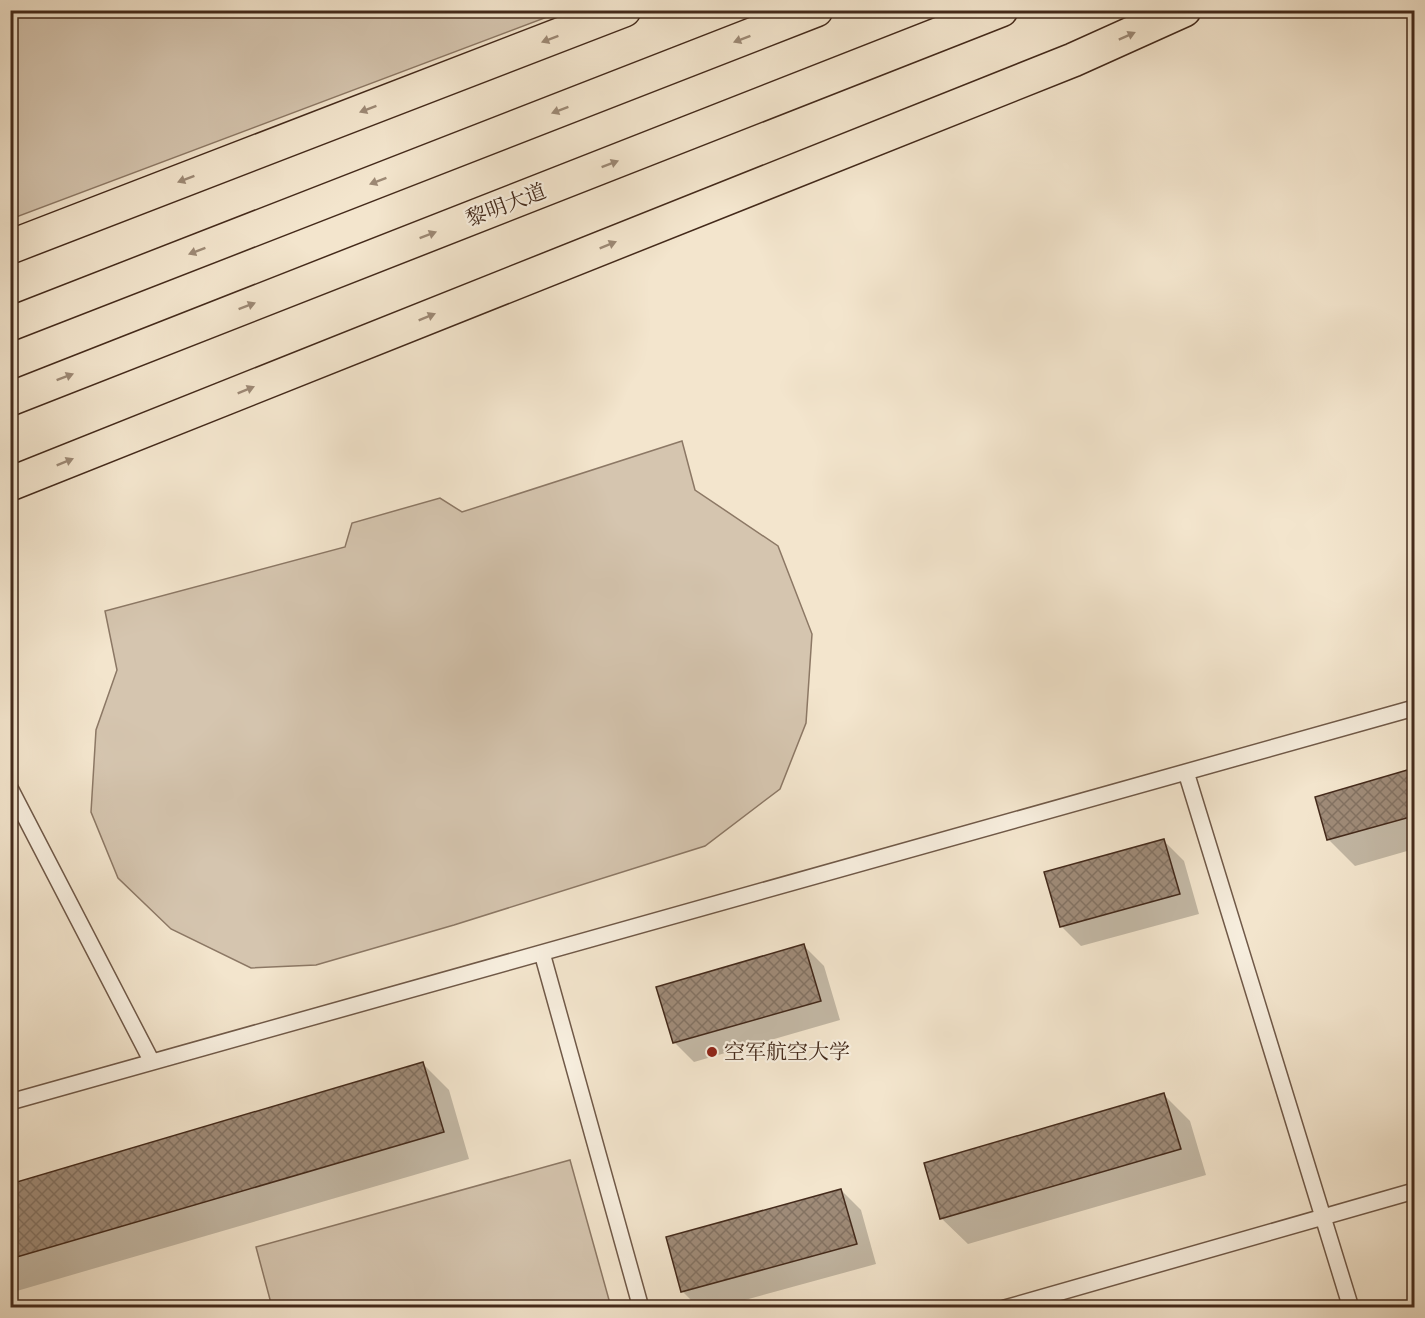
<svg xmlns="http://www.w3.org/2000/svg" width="1425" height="1318" viewBox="0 0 1425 1318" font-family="Vollkorn,'Noto Serif SC',serif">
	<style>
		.green { fill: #d5c5af; stroke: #8c7865; stroke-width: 1.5 }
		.shadow { fill: #0003 }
		.building { fill: url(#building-cross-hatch); stroke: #442a1b; stroke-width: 1.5 }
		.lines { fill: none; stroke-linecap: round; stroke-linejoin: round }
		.service-casing { stroke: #705948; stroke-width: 18 }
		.trunk-casing { stroke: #442a1b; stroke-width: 36 }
		.service { stroke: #f7eede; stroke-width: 15 }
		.trunk { stroke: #f3e5cd; stroke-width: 33 }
		.oneway { fill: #9c8874 }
		.poi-dot { fill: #8f2418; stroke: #f7eede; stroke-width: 2 }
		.labels { text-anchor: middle; stroke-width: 4.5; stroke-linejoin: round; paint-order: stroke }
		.street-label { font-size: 21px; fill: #442a1b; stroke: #f7eede }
		.poi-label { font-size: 21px; fill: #442a1b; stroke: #f7eede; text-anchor: start }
	</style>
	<defs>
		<pattern id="building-cross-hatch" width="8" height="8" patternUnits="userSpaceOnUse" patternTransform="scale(1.5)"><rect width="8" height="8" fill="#9f8b78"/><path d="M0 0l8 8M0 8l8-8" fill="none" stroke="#837262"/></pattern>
	</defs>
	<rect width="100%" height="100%" fill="#f3e5cd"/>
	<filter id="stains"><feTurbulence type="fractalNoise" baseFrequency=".00333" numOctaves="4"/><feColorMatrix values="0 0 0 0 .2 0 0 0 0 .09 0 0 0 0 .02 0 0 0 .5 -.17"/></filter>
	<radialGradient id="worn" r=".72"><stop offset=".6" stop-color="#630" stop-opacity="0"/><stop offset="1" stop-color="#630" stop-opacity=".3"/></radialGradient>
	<path class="green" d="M11,10H563V11L11,219Z
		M682,441L695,490L778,546L812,634L806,723L780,789L705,846L454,925L316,965L251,968L171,929L118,878L91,812L96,730L117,670L105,611L345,547L352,523L440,498L462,512Z
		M570,1160L611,1307H272L256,1247Z"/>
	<path class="shadow" d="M1414,770V849L1355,866L1329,840L1317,798Z
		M1164,841L1184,861L1199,914L1081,946L1061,926Z
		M804,946L824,966L840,1020L694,1062L674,1042Z
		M423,1064L449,1090L469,1159L10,1293V1185Z
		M1164,1095L1190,1121L1206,1175L968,1244L941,1218Z
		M841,1190L861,1210L876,1264L716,1308H699L682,1291Z"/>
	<path class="building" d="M1414,768V816L1327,840L1315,797Z
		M1164,839L1180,894L1060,927L1044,872Z
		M804,944L821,1001L673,1043L656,987Z
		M423,1062L444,1132L10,1259V1184Z
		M1164,1093L1181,1149L940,1219L924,1163Z
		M841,1189L857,1244L681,1292L666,1237Z
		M1226,1303L1228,1308H1210Z"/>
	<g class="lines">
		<g class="service-casing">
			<path id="service" d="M1186,772L1351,1308
				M10,788L152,1062
				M542,953L641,1308
				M10,1102L1414,708
				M1005,1308L1414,1191"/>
		</g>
		<g class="trunk-casing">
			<path id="trunk" d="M10,247L624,10
				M10,324L816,10
				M10,399L1001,10
				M10,484L1073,60L1184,10"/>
		</g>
		<use href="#service" class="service"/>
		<use href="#trunk" class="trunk"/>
	</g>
	<defs><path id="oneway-solid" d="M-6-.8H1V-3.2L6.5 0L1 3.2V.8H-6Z" transform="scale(1.5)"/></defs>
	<g class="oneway">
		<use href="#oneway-solid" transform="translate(1127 36) rotate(-24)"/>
		<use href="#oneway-solid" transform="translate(550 39) rotate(159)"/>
		<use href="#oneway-solid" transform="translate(742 39) rotate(159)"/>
		<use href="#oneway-solid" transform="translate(368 109) rotate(159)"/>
		<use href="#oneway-solid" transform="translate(560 110) rotate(159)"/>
		<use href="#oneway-solid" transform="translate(610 164) rotate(-21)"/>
		<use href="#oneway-solid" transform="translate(186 179) rotate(159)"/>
		<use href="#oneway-solid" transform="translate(378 181) rotate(159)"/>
		<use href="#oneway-solid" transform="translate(428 235) rotate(-21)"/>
		<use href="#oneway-solid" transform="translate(608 245) rotate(-22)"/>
		<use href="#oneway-solid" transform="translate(197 251) rotate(159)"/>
		<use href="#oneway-solid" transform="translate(247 306) rotate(-21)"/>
		<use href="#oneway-solid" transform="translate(427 317) rotate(-22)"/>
		<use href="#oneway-solid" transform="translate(65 377) rotate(-21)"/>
		<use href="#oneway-solid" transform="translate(246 390) rotate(-22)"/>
		<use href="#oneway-solid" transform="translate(65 462) rotate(-22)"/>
	</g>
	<circle class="poi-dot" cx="712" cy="1052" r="6"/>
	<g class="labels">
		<g class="street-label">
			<text transform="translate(506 205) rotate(-21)" y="7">黎明大道</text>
		</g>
		<g class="poi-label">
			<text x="724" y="1059">空军航空大学</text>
		</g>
	</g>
	<rect width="1425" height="1318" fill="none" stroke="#f3e5cd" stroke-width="36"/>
	<rect x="12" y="12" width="1401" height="1294" fill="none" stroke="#442a1b" stroke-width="3"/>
	<rect x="18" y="18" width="1389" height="1282" fill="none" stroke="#442a1b" stroke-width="1.5"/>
	<rect width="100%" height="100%" filter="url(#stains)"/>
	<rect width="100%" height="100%" fill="url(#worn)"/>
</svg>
